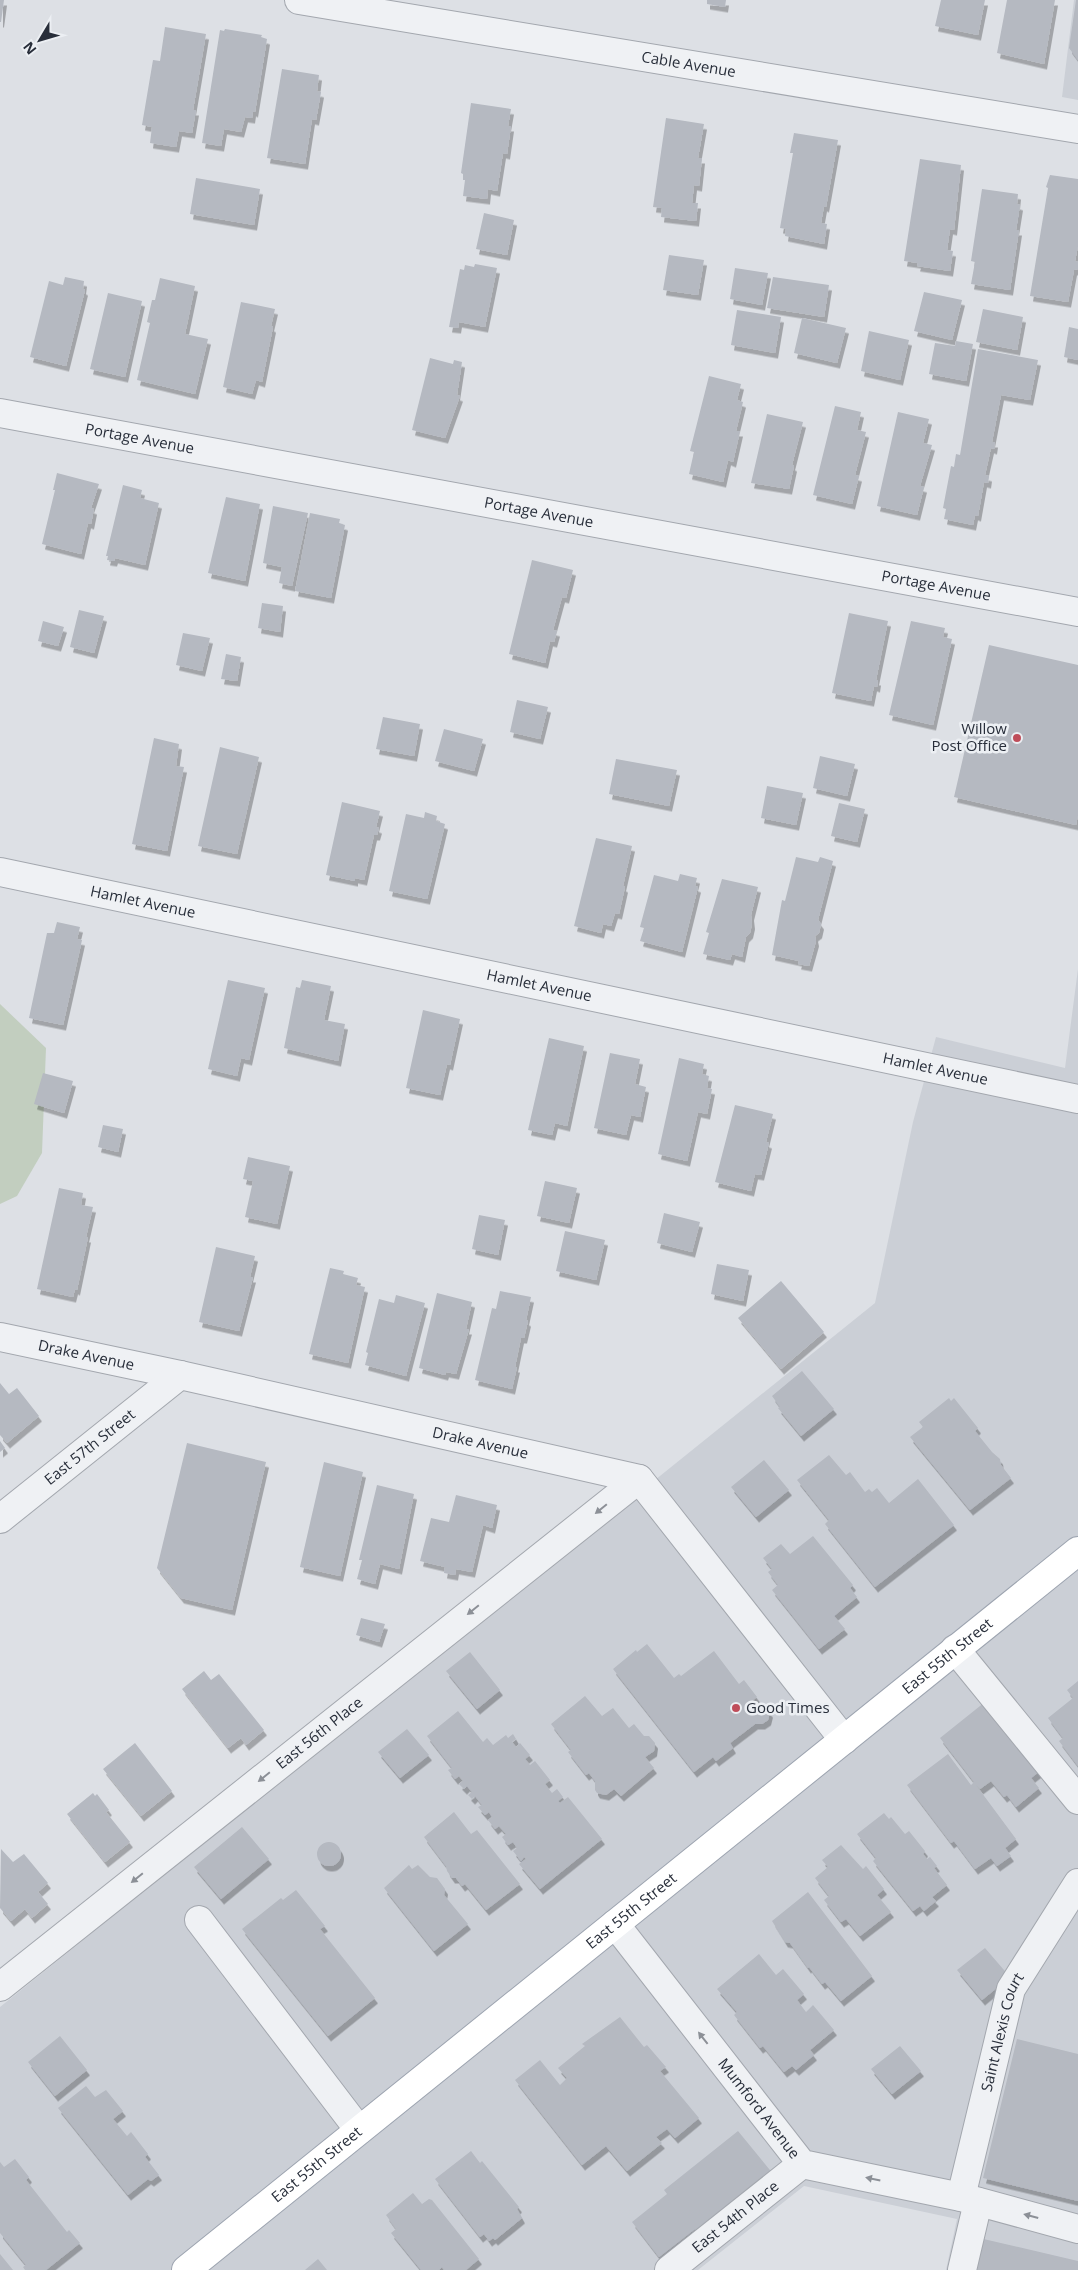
<svg xmlns="http://www.w3.org/2000/svg" width="1078" height="2270" viewBox="0 0 1078 2270" font-family="'Open Sans',sans-serif">
	<style>
		.built { fill: #cbcfd6 }
		.green { fill: #c2cebf }
		.building { fill: #b5b9c1; filter: url(#shadow) }
		.lines { fill: none; stroke-linecap: round; stroke-linejoin: round }
		.minor-casing { stroke: #a3a7ae; stroke-width: 30 }
		.major-casing { stroke: #9da4b0; stroke-width: 30 }
		.minor { stroke: #eff1f4; stroke-width: 28 }
		.major { stroke: #fff; stroke-width: 28 }
		.oneway { fill: #8c9097 }
		.poi-dot { fill: #bf4d5a; stroke: #eceff3; stroke-width: 2 }
		.labels { text-anchor: middle; stroke-width: 5; stroke-linejoin: round; paint-order: stroke }
		.street-label { font-size: 15px; fill: #282e3a; stroke: #eceff3 }
		.poi-label { font-size: 15px; fill: #282e3a; stroke: #eceff3; text-anchor: end }
	</style>
	<defs>
		<filter id="shadow"><feDropShadow dx="3" dy="5.5" stdDeviation="0" flood-color="#0004"/></filter>
	</defs>
	<rect width="100%" height="100%" fill="#dde0e5"/>
	<path class="built" d="M1074,0H1078V100L1062,97Z
		M1078,969V2270H946L957,2219L804,2186L698,2270H0V2007L875,1303L913,1122L936,1037L1065,1068Z"/>
	<path class="green" d="M0,1004L46,1048L42,1153L17,1196L0,1204Z"/>
	<path class="building" d="M0,0H4L1,22H0Z
		M707,0H726L725,7L707,4Z
		M941,0H985L978,35L935,26Z
		M1007,0H1055L1044,64L997,53Z
		M1076,0H1078V60L1069,48Z
		M165,27L206,34L193,110H196L192,133L179,131L176,147L150,143L152,127L142,125L153,60L160,61Z
		M225,29L262,35L261,37L267,39L255,112L253,111L252,118L245,117L241,132L224,129L221,146L202,143L220,30L224,31Z
		M282,69L319,75L317,91L321,92L316,120L312,119L305,164L267,158Z
		M471,103L511,109L508,126H511L507,154L503,153L497,191L488,189L487,199L463,196L465,180H463V174L461,173Z
		M666,118L704,124L698,158H702L699,186L694,185L692,203H698L696,221L661,217L662,208L653,207Z
		M794,133L838,140L826,207L824,206L821,223L827,224L824,244L785,236L786,229L780,228L793,153H790Z
		M920,159L961,165L954,230L950,229L947,250L953,251L950,271L917,266L918,263L904,261Z
		M1050,175L1078,179V246L1075,261L1078,262V269L1074,270L1068,302L1030,296L1048,188L1046,187Z
		M196,178L260,189L254,225L190,214Z
		M982,189L1018,194L1017,204L1020,205L1016,230H1019L1010,290L971,284L975,262L971,261Z
		M484,213L514,220L507,255L476,249Z
		M669,255L704,260L698,295L663,290Z
		M475,264L497,268L485,327L459,322L458,328L449,327L460,269L464,270L465,265L474,267Z
		M735,268L768,273L762,305L730,299Z
		M65,277L84,281L83,289L85,290L66,366L30,357L49,281L63,285Z
		M773,277L829,285L824,317L767,308Z
		M160,278L195,286L185,334L208,339L195,394L137,380L150,323L147,322L152,300H155Z
		M924,292L962,300L952,340L914,331Z
		M108,293L142,301L125,377L90,369Z
		M241,302L275,309L271,326L273,327L262,382L256,380L252,394L223,387Z
		M983,309L1023,317L1017,350L976,342Z
		M737,310L781,317L775,353L731,345Z
		M802,318L846,328L837,363L794,353Z
		M1069,327L1078,329V360L1064,357Z
		M869,331L909,340L900,380L861,371Z
		M956,341L973,344L966,381L929,374L935,343L955,346Z
		M978,349L1038,360L1030,400L1001,395L992,442H995L994,449L991,448L985,475L989,476L988,483L984,482L978,516L975,515L973,525L944,519L946,509L943,508L951,466L954,467L956,454L960,455Z
		M430,358L453,364L454,360L462,362L457,395L460,396L445,438L412,430Z
		M709,376L741,384L737,400L743,402L736,431H740L733,462L728,460L723,482L689,474L694,452L690,451Z
		M835,406L861,412L857,430L866,432L855,475L859,476L852,504L813,495Z
		M898,412L929,419L923,443L932,445L920,486L924,487L917,515L877,506Z
		M767,414L803,422L792,465L794,466L789,489L751,483Z
		M57,473L99,484L91,508L94,509L91,524L88,523L81,554L42,544L55,490H53Z
		M123,485L142,490L140,498L159,503L145,565L115,558L114,561L107,560L108,556H106Z
		M226,497L260,504L245,581L208,573Z
		M273,506L308,513L292,586L279,583L282,567L263,563Z
		M310,513L340,519L339,523L345,525L331,598L295,591Z
		M532,560L573,570L566,598L562,597L553,630L557,631L554,642L550,641L545,663L509,654Z
		M262,603L283,606L280,632L258,628Z
		M79,610L104,616L94,653L70,647Z
		M849,613L888,621L876,680H878L877,687L874,686L871,701L832,693Z
		M43,621L64,627L58,646L38,641Z
		M911,621L945,628L943,637L952,639L933,725L889,715Z
		M183,633L210,638L202,671L176,665Z
		M989,645L1078,665V815L1076,825L954,797Z
		M226,654L241,657L237,681L221,679Z
		M517,700L548,707L540,739L510,732Z
		M383,717L420,724L414,756L376,749Z
		M444,729L483,739L474,771L435,761Z
		M154,738L179,744L176,766L184,767L167,851L132,844Z
		M220,747L259,757L237,854L198,846Z
		M820,756L855,764L847,796L813,788Z
		M616,759L677,770L669,806L609,794Z
		M767,786L803,793L796,825L761,818Z
		M342,802L380,811L376,827L379,828L377,835H374L364,880L355,878V881L326,875Z
		M839,803L865,809L857,842L831,836Z
		M425,812L437,816L436,821L445,824L427,899L389,891L406,814L424,818Z
		M596,838L632,846L623,886L625,887L619,914L615,913L611,926L603,924L601,933L574,926Z
		M796,857L818,862L820,857L833,861L818,920L821,924L819,933L815,936L816,941L809,966L798,964L799,961L772,955L782,900L785,901Z
		M680,874L697,878L695,886L698,887L682,952L640,941L644,928L640,927L654,875L678,881Z
		M722,879L758,887L751,915L752,924L750,933L746,937L742,957L732,954L730,960L703,954L709,933L706,932Z
		M57,922L80,927L77,939L82,940L63,1025L29,1018L47,933H54Z
		M228,980L265,988L249,1060L241,1058L237,1076L208,1069Z
		M302,980L331,986L324,1020L345,1024L338,1061L284,1048L296,987L300,988Z
		M423,1010L460,1019L450,1065L447,1064L440,1095L406,1088Z
		M549,1038L584,1046L567,1126L555,1123L552,1135L528,1130Z
		M610,1053L640,1059L635,1084L646,1087L640,1117L631,1115L626,1135L594,1128Z
		M679,1058L704,1064L702,1074L709,1076L707,1088L712,1089L707,1114L698,1112L687,1161L658,1154Z
		M43,1073L73,1081L64,1113L34,1104Z
		M735,1105L773,1114L766,1142L769,1143L761,1175L755,1174L751,1191L715,1182Z
		M103,1125L123,1129L118,1152L98,1147Z
		M248,1157L290,1166L277,1224L245,1217L253,1181L243,1179Z
		M545,1181L577,1188L569,1223L537,1216Z
		M59,1188L83,1193L81,1205L93,1207L86,1237H88L77,1290L75,1289L73,1297L37,1289Z
		M664,1213L700,1222L692,1252L657,1243Z
		M479,1215L505,1220L498,1255L472,1249Z
		M565,1231L605,1240L596,1280L556,1271Z
		M216,1247L255,1256L250,1277H253L239,1331L199,1322Z
		M717,1264L749,1270L743,1301L711,1294Z
		M330,1268L344,1271L343,1274L358,1278L356,1285L365,1287L348,1363L309,1354Z
		M781,1281L824,1332L781,1369L738,1318Z
		M500,1291L531,1297L526,1320L528,1321L524,1338H521L515,1367H517L512,1389L475,1380L492,1308L496,1309Z
		M437,1293L472,1302L466,1329H469L456,1374L446,1372L445,1375L419,1368Z
		M396,1295L425,1303L406,1376L365,1365L368,1353L366,1352L379,1299L394,1303Z
		M802,1371L834,1409L801,1436L778,1408L780,1407L772,1396Z
		M0,1383L9,1394L17,1388L39,1416L7,1443L0,1435Z
		M949,1398L951,1401L954,1398L978,1428L975,1431L992,1452L1000,1459L1001,1465L1011,1478L970,1510L910,1437L923,1427L919,1422Z
		M0,1441L5,1448L0,1452Z
		M187,1443L266,1462L232,1610L181,1598L157,1568Z
		M829,1455L846,1475L850,1472L865,1492L869,1489L872,1492L877,1488L889,1503L918,1479L954,1525L875,1587L825,1524L829,1520L797,1480Z
		M764,1460L789,1490L756,1517L731,1487Z
		M324,1462L363,1472L340,1576L300,1567Z
		M377,1485L414,1494L399,1569L380,1564L375,1584L357,1579L362,1560H359Z
		M456,1495L497,1505L492,1528L483,1525L472,1572L456,1569L455,1575L444,1573L445,1567L420,1561L431,1518L449,1522Z
		M813,1536L853,1585L850,1588L857,1597L834,1616L845,1629L819,1649L772,1590L778,1585L768,1572L772,1569L763,1558L781,1544L790,1554Z
		M361,1618L385,1624L379,1642L356,1635Z
		M647,1644L674,1678L679,1674L681,1676L714,1651L739,1684L744,1680L757,1697L752,1701L756,1706L763,1705L770,1712L768,1720L762,1724H755L730,1743L733,1748L716,1761L713,1757L694,1772L613,1669L636,1650L637,1652Z
		M470,1652L500,1690L477,1709L446,1671Z
		M204,1671L211,1680L219,1674L264,1730L246,1745L241,1738L228,1748L182,1689Z
		M1078,1681V1766L1059,1741L1063,1738L1048,1718L1073,1698L1067,1690Z
		M585,1696L602,1716L613,1708L629,1728L634,1724L644,1736H649L655,1743L654,1751L645,1757L654,1768L621,1796L614,1789L606,1795L597,1793L595,1790V1781L589,1773L586,1775L568,1752L571,1750L551,1724Z
		M985,1702L1040,1771L1031,1778L1039,1788L1016,1807L1007,1795L1004,1797L991,1781L980,1789L976,1785L1016,1839L1005,1848L1011,1856L997,1866L991,1858L975,1869L954,1841L951,1843L907,1785L948,1754L971,1785L974,1782L940,1738Z
		M458,1711L483,1742L487,1738L493,1745L506,1735L508,1738L513,1734L516,1739L512,1742L516,1747L520,1743L530,1755L525,1759L530,1765L535,1761L550,1780L545,1784L552,1793L557,1789L563,1797L558,1801L560,1803L568,1797L602,1839L540,1889L519,1864L526,1859L524,1857L521,1861L513,1851L517,1848L513,1842L508,1845L502,1837L506,1834L499,1826L495,1829L488,1820L492,1817L489,1812L485,1815L478,1807L482,1805L475,1796L472,1799L468,1795L472,1792L467,1786L464,1789L459,1784L463,1781L459,1776L455,1779L448,1770L452,1768L427,1736Z
		M407,1729L429,1755L400,1778L378,1752Z
		M135,1743L172,1791L141,1816L103,1769Z
		M93,1793L95,1796L97,1794L109,1810L106,1812L130,1842L105,1862L67,1814Z
		M454,1812L471,1834L477,1830L520,1884L486,1910L465,1884L462,1886L456,1878H452L447,1871L446,1866L424,1837Z
		M884,1813L889,1819L891,1817L905,1834L909,1831L925,1851L923,1854L927,1859L930,1857L937,1866L934,1868L947,1885L932,1897L936,1901L924,1911L920,1906L913,1911L873,1861L876,1858L857,1834Z
		M242,1827L269,1859L221,1899L194,1867Z
		M317 1854a12 12 0 1 1 24 0a12 12 0 1 1-24 0Z
		M841,1845L863,1869L866,1866L884,1889L877,1895L891,1912L860,1936L846,1919L841,1922L824,1900L829,1896L815,1878L828,1867L822,1860Z
		M1,1849L13,1862L24,1854L48,1883L38,1892L48,1904L32,1918L25,1909L11,1921L0,1908Z
		M409,1865L412,1869L418,1865L430,1877L437,1878L445,1889L444,1895L468,1924L434,1951L384,1888Z
		M296,1890L325,1926L320,1929L375,1998L328,2036L242,1929L281,1898L283,1900Z
		M808,1892L872,1976L841,2001L825,1982L822,1984L809,1967L808,1968L790,1943L785,1942L772,1921Z
		M985,1948L1010,1977L982,2000L957,1970Z
		M759,1954L776,1975L783,1969L804,1994L797,2000L806,2012L813,2005L834,2030L810,2050L814,2055L796,2070L792,2066L784,2072L763,2046L760,2048L734,2015L737,2012L717,1989Z
		M620,2017L644,2047L647,2045L666,2067L660,2071L699,2118L675,2138L667,2129L656,2137L662,2143L627,2171L606,2146L582,2165L515,2080L540,2060L560,2085L567,2078L558,2068L585,2046L582,2044Z
		M60,2036L87,2070L55,2096L28,2062Z
		M1017,2039L1078,2054V2201L983,2178Z
		M900,2046L921,2071L892,2094L871,2069Z
		M86,2086L95,2097L106,2090L123,2111L113,2119L127,2136L131,2132L148,2154L145,2157L159,2175L151,2181L148,2179L128,2195L58,2108Z
		M738,2131L774,2175L699,2235L695,2229L659,2257L632,2222L667,2194L664,2190Z
		M471,2151L480,2163L482,2161L519,2207L517,2209L522,2218L495,2240L493,2238L489,2241L484,2234L480,2237L435,2179Z
		M15,2159L29,2177L26,2180L67,2232L69,2230L80,2243L46,2270H25L23,2267L26,2265L0,2233V2162L4,2167Z
		M413,2193L422,2204L429,2199L432,2200L479,2259L466,2270H444L442,2267L439,2270H421L391,2233L396,2229L386,2215Z
		M975,2237L1078,2261V2270H967Z
		M0,2254L13,2270H0Z
		M318,2259L327,2270H305Z"/>
	<g class="lines">
		<g class="minor-casing">
			<g id="minor">
				<path id="s1" d="M299,0L1078,129"/>
				<path id="s2" d="M0,413L1078,612"/>
				<path id="s3" d="M0,872L1078,1099"/>
				<path id="s4" d="M0,1337L180,1375L639,1479L844,1740"/>
				<path id="s5" d="M0,1519L180,1375"/>
				<path d="M955,1649L1078,1800"/>
				<path d="M199,1920L359,2130"/>
				<path id="s6" d="M615,1924L802,2164L961,2197L1078,2229"/>
				<path id="s7" d="M0,1987L639,1479"/>
				<path id="s8" d="M961,2197L1011,1989L1078,1883"/>
				<path id="s9" d="M669,2270L802,2164"/>
				<path d="M962,2270L978,2202"/>
			</g>
		</g>
		<g class="major-casing">
			<g id="major">
				<path id="s10" d="M186,2270L1078,1551"/>
			</g>
		</g>
		<use href="#minor" class="minor"/>
		<use href="#major" class="major"/>
	</g>
	<defs><path id="oneway-solid" d="M-6-.8H1V-3.2L6.5 0L1 3.2V.8H-6Z" transform="scale(1.25)"/></defs>
	<g class="oneway">
		<use href="#oneway-solid" transform="translate(601 1509) rotate(141)"/>
		<use href="#oneway-solid" transform="translate(473 1610) rotate(141)"/>
		<use href="#oneway-solid" transform="translate(264 1777) rotate(141)"/>
		<use href="#oneway-solid" transform="translate(137 1878) rotate(141)"/>
		<use href="#oneway-solid" transform="translate(703 2038) rotate(-128)"/>
		<use href="#oneway-solid" transform="translate(873 2179) rotate(-168)"/>
		<use href="#oneway-solid" transform="translate(1031 2216) rotate(-165)"/>
	</g>
	<g class="poi-dot">
		<circle cx="1017" cy="738" r="5"/>
		<circle cx="736" cy="1708" r="5"/>
	</g>
	<g class="labels">
		<g class="street-label">
			<text dy="5" stroke="none"><textPath href="#s1" startOffset="395">Cable Avenue</textPath></text>
			<text dy="5" stroke="none"><textPath href="#s2" startOffset="142">Portage Avenue</textPath></text>
			<text dy="5" stroke="none"><textPath href="#s2" startOffset="548">Portage Avenue</textPath></text>
			<text dy="5" stroke="none"><textPath href="#s2" startOffset="952">Portage Avenue</textPath></text>
			<text dy="5" stroke="none"><textPath href="#s3" startOffset="146">Hamlet Avenue</textPath></text>
			<text dy="5" stroke="none"><textPath href="#s3" startOffset="551">Hamlet Avenue</textPath></text>
			<text dy="5" stroke="none"><textPath href="#s3" startOffset="956">Hamlet Avenue</textPath></text>
			<text dy="5" stroke="none"><textPath href="#s4" startOffset="88">Drake Avenue</textPath></text>
			<text dy="5" stroke="none"><textPath href="#s4" startOffset="492">Drake Avenue</textPath></text>
			<text dy="5" stroke="none"><textPath href="#s5" startOffset="115">East 57th Street</textPath></text>
			<text dy="5" stroke="none"><textPath href="#s10" startOffset="978">East 55th Street</textPath></text>
			<text dy="5" stroke="none"><textPath href="#s7" startOffset="408">East 56th Place</textPath></text>
			<text dy="5" stroke="none"><textPath href="#s10" startOffset="572">East 55th Street</textPath></text>
			<text dy="5" stroke="none"><textPath href="#s8" startOffset="170">Saint Alexis Court</textPath></text>
			<text dy="5" stroke="none"><textPath href="#s6" startOffset="234">Mumford Avenue</textPath></text>
			<text dy="5" stroke="none"><textPath href="#s10" startOffset="168">East 55th Street</textPath></text>
			<text dy="5" stroke="none"><textPath href="#s9" startOffset="85">East 54th Place</textPath></text>
		</g>
		<g class="poi-label">
			<text x="1007" y="734">Willow<tspan x="1007" dy="17">Post Office</tspan></text>
			<text x="746" y="1713" text-anchor="start">Good Times</text>
		</g>
	</g>
	<g transform="translate(40 40) rotate(232)" stroke="#eceff3" stroke-width="4" paint-order="stroke">
	<path d="M0-4L9 19L0 12L-9 19Z" fill="#282e3a"/>
	<text y="-8" font-size="14" font-weight="bold" text-anchor="middle" fill="#282e3a">N</text>
	</g>
</svg>
